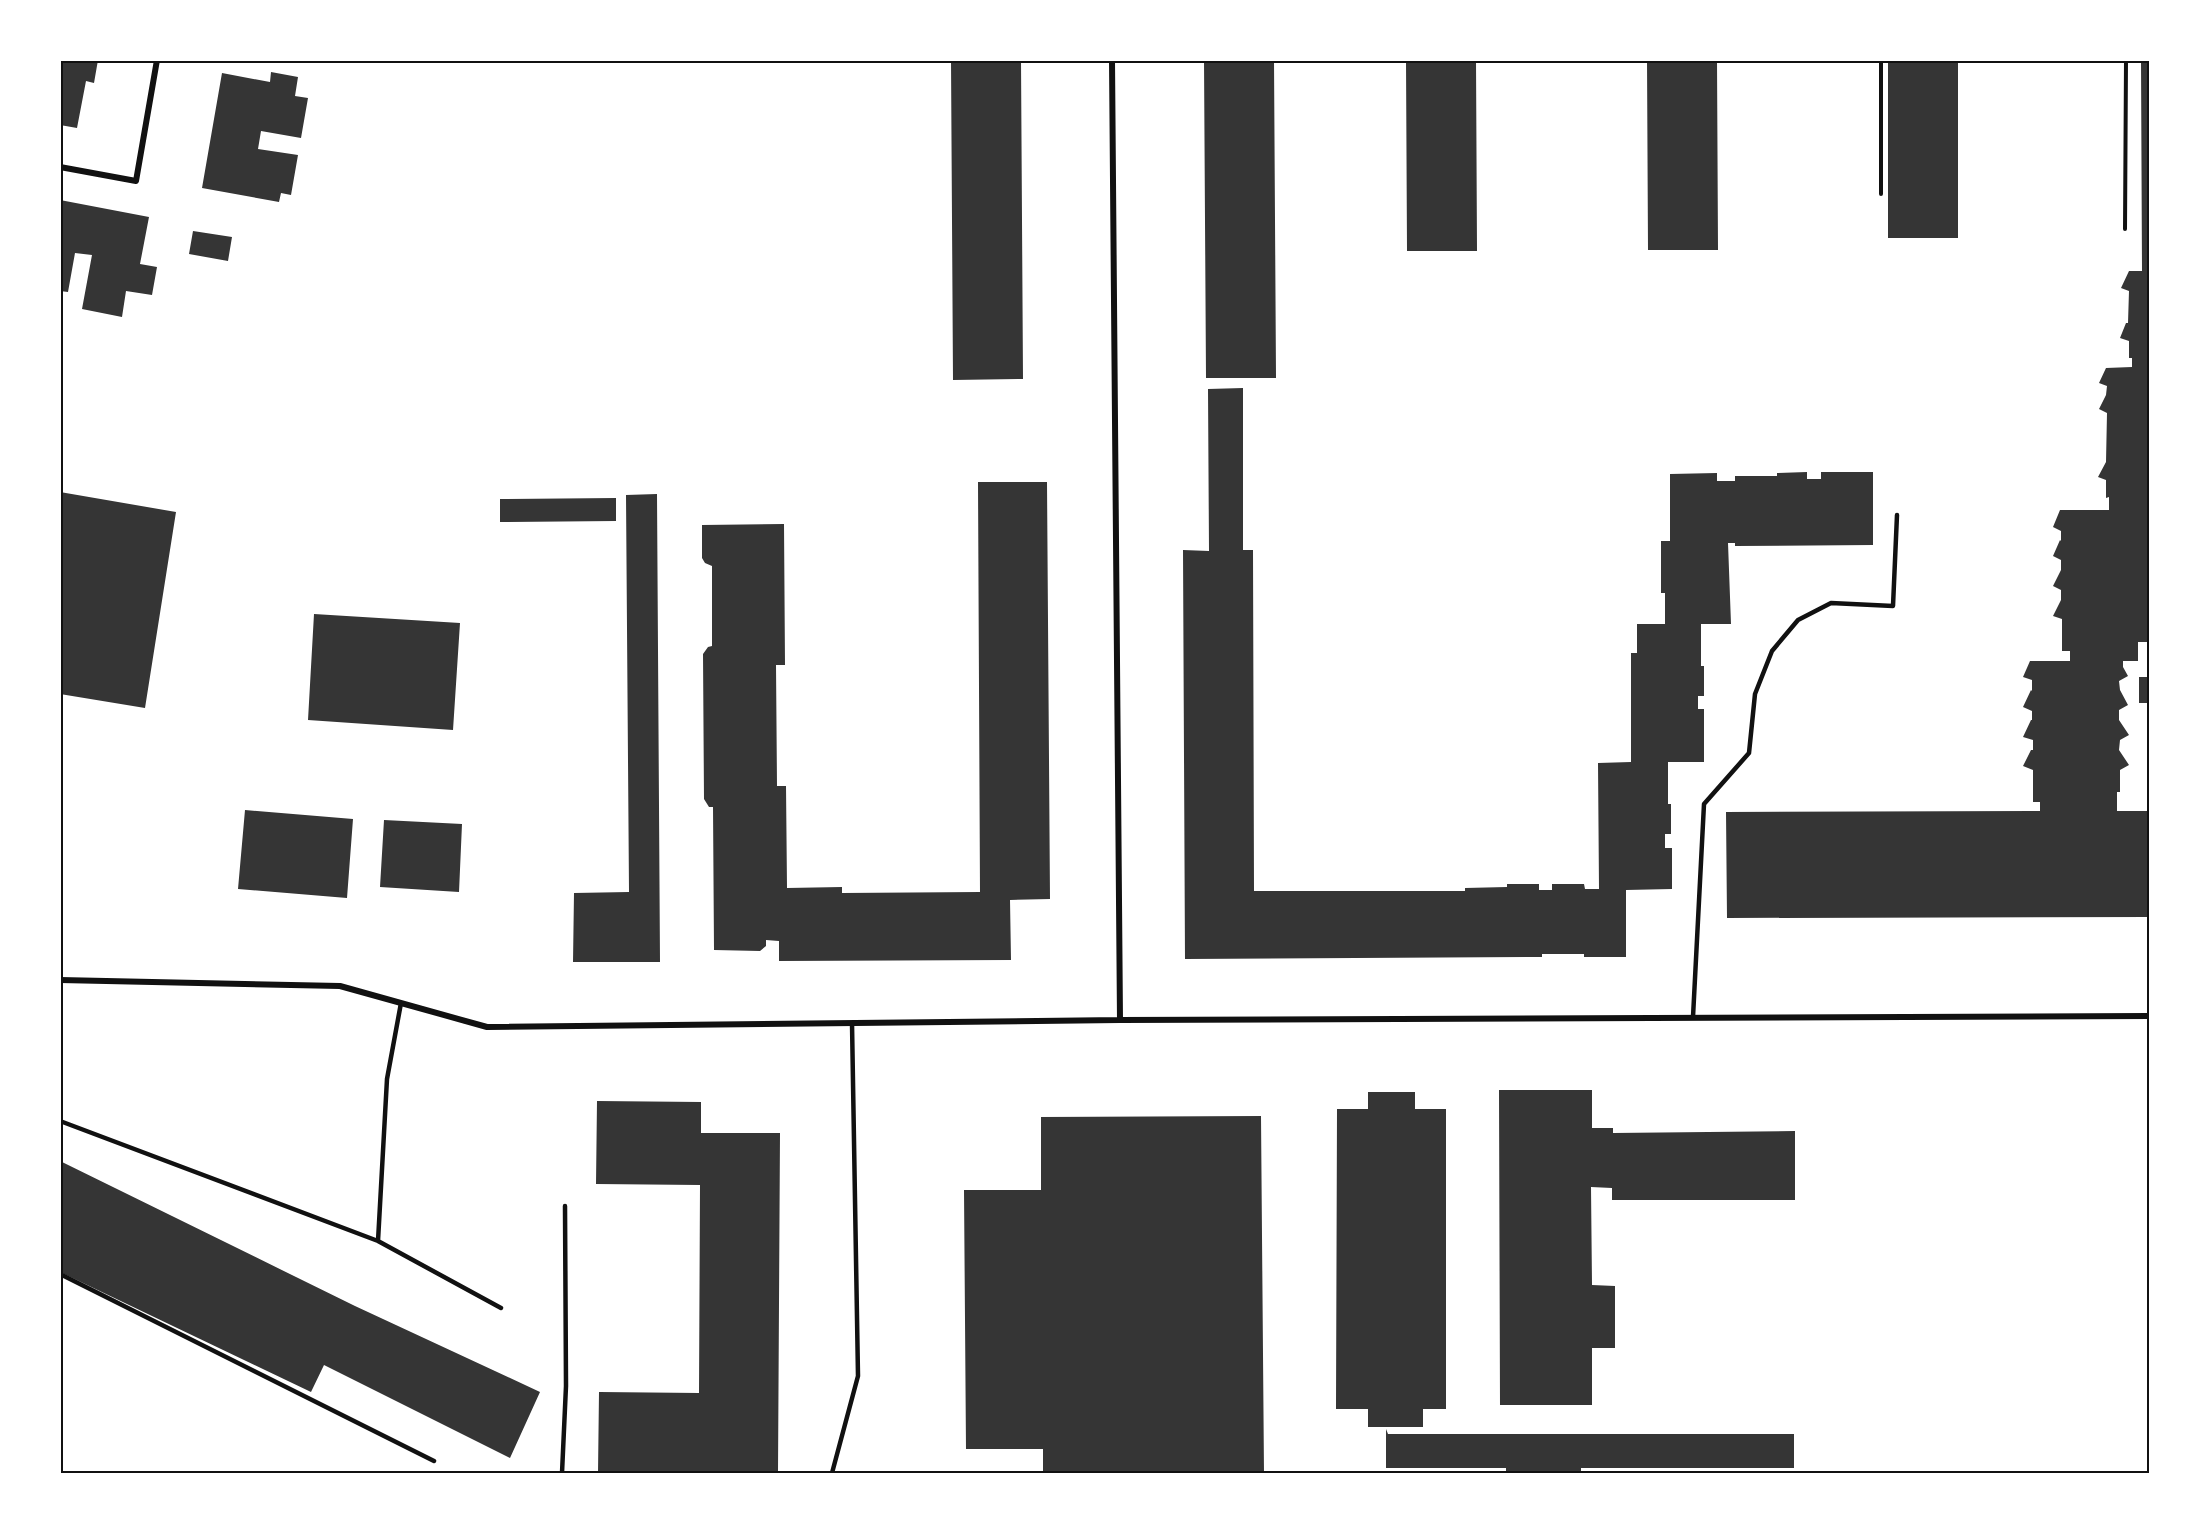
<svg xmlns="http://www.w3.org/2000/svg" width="2209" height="1533" viewBox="0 0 2209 1533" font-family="Bitter,serif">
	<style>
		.building { fill: #353535 }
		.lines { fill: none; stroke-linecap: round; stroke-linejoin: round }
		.path { stroke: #111; stroke-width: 4 }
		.service { stroke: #111; stroke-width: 4.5 }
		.minor { stroke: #111; stroke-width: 6 }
		.neatline { fill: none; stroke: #111; stroke-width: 2 }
	</style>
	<rect width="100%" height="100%" fill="#fff"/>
	<path class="building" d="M60,60H98L94,83L86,81L77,128L60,125Z
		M951,60H1021L1023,379L953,380Z
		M1204,60H1274L1276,378H1206Z
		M1406,60H1476L1477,251H1407Z
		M1647,60H1717L1718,250H1648Z
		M1888,60H1958V238H1888Z
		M2141,60H2149V642H2138V661H2123V667L2128,676L2119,681L2120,690L2128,705L2119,710V720L2129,735L2120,740L2119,750L2129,765L2120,770V792H2117V811H2149V917L1727,918L1726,812L2040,811V802H2033V770L2023,766L2031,750H2033V740L2023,737L2031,720H2032V711L2023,707L2031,690L2032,691V680L2023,677L2030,661H2070V651H2062V619L2053,616L2061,600V590L2053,586L2061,570V560L2053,556L2060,540L2061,541V531L2053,527L2060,510H2109V497L2106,498V480L2098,477L2106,462L2107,413L2099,409L2106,395L2107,386L2099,383L2106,368L2132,367V358H2129V341L2120,338L2126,323H2128L2129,291L2121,288L2129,271H2142Z
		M271,72L298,77L295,96L308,98L301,138L261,131L258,149L298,155L291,195L281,193L279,202L202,188L222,73L270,82Z
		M60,200L149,217L140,264L157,267L152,295L126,291L122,317L82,309L92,255L75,253L68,292L60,291Z
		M193,231L232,237L228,261L189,254Z
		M1243,388V550H1253L1254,891H1465V888L1507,887V884H1539V890H1552V884H1584L1585,889H1599L1598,763L1631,762V653H1637V624H1665V593H1661V541H1670V474L1717,473V481H1735V476H1777V473L1807,472V479H1821V472H1873V545L1735,546V543H1728L1731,624H1701V666H1704V696H1698V709H1704V762H1668V804H1671V834H1665V848H1672V889L1626,890V957H1584V954H1542V957L1185,959L1183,550L1209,551L1208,389Z
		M978,482H1047L1050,899L1010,900L1011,960L779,961V941L766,940V946L760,951L714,950L713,807H709L704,799L703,654L708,647L712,646V566L705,563L702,558V525L784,524L785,665H776L777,786H786L787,888L842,887V893L980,892Z
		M60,492L176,512L145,708L60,694Z
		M657,494L660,962H573L574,893L629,892L626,495Z
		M616,498V521L500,522V499Z
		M314,614L460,623L453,730L308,720Z
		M2139,677H2149V703H2139Z
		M245,810L353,819L347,898L238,889Z
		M384,820L462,824L459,892L380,887Z
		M1499,1090H1592V1128H1613V1133L1795,1131V1200H1612V1188L1591,1187L1592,1285L1615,1286V1348H1592V1405H1500Z
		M1368,1092H1415V1109H1446V1409H1423V1427H1368V1409H1336L1337,1109H1368Z
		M597,1101L701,1102V1133H780L778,1473H598L599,1392L699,1393L700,1185L596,1184Z
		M1261,1116L1264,1473H1043V1449H966L964,1190H1041V1117Z
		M60,1161L355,1306L540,1392L510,1458L324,1365L311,1392L60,1272Z
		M1386,1429L1388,1434H1794V1468H1581V1473H1506V1468H1386Z"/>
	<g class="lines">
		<path class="path" d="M1881,194V60
			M2125,229L2126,60"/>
		<path class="service" d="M1693,1017L1704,804L1749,753L1755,694L1772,651L1798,620L1831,603L1893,606L1897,515
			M60,1121L378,1241L387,1079L401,1003
			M378,1241L501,1308
			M60,1274L434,1461
			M562,1473L566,1386L565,1206
			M832,1473L858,1376L852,1023"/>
		<path class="minor" d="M1112,60L1120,1020
			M60,167L136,181L157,60
			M60,980L340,986L487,1027L1120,1020L2149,1016"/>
	</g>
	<rect width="2209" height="1533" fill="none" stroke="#ffffff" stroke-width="123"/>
	<rect x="62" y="62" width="2086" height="1410" class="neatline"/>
</svg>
